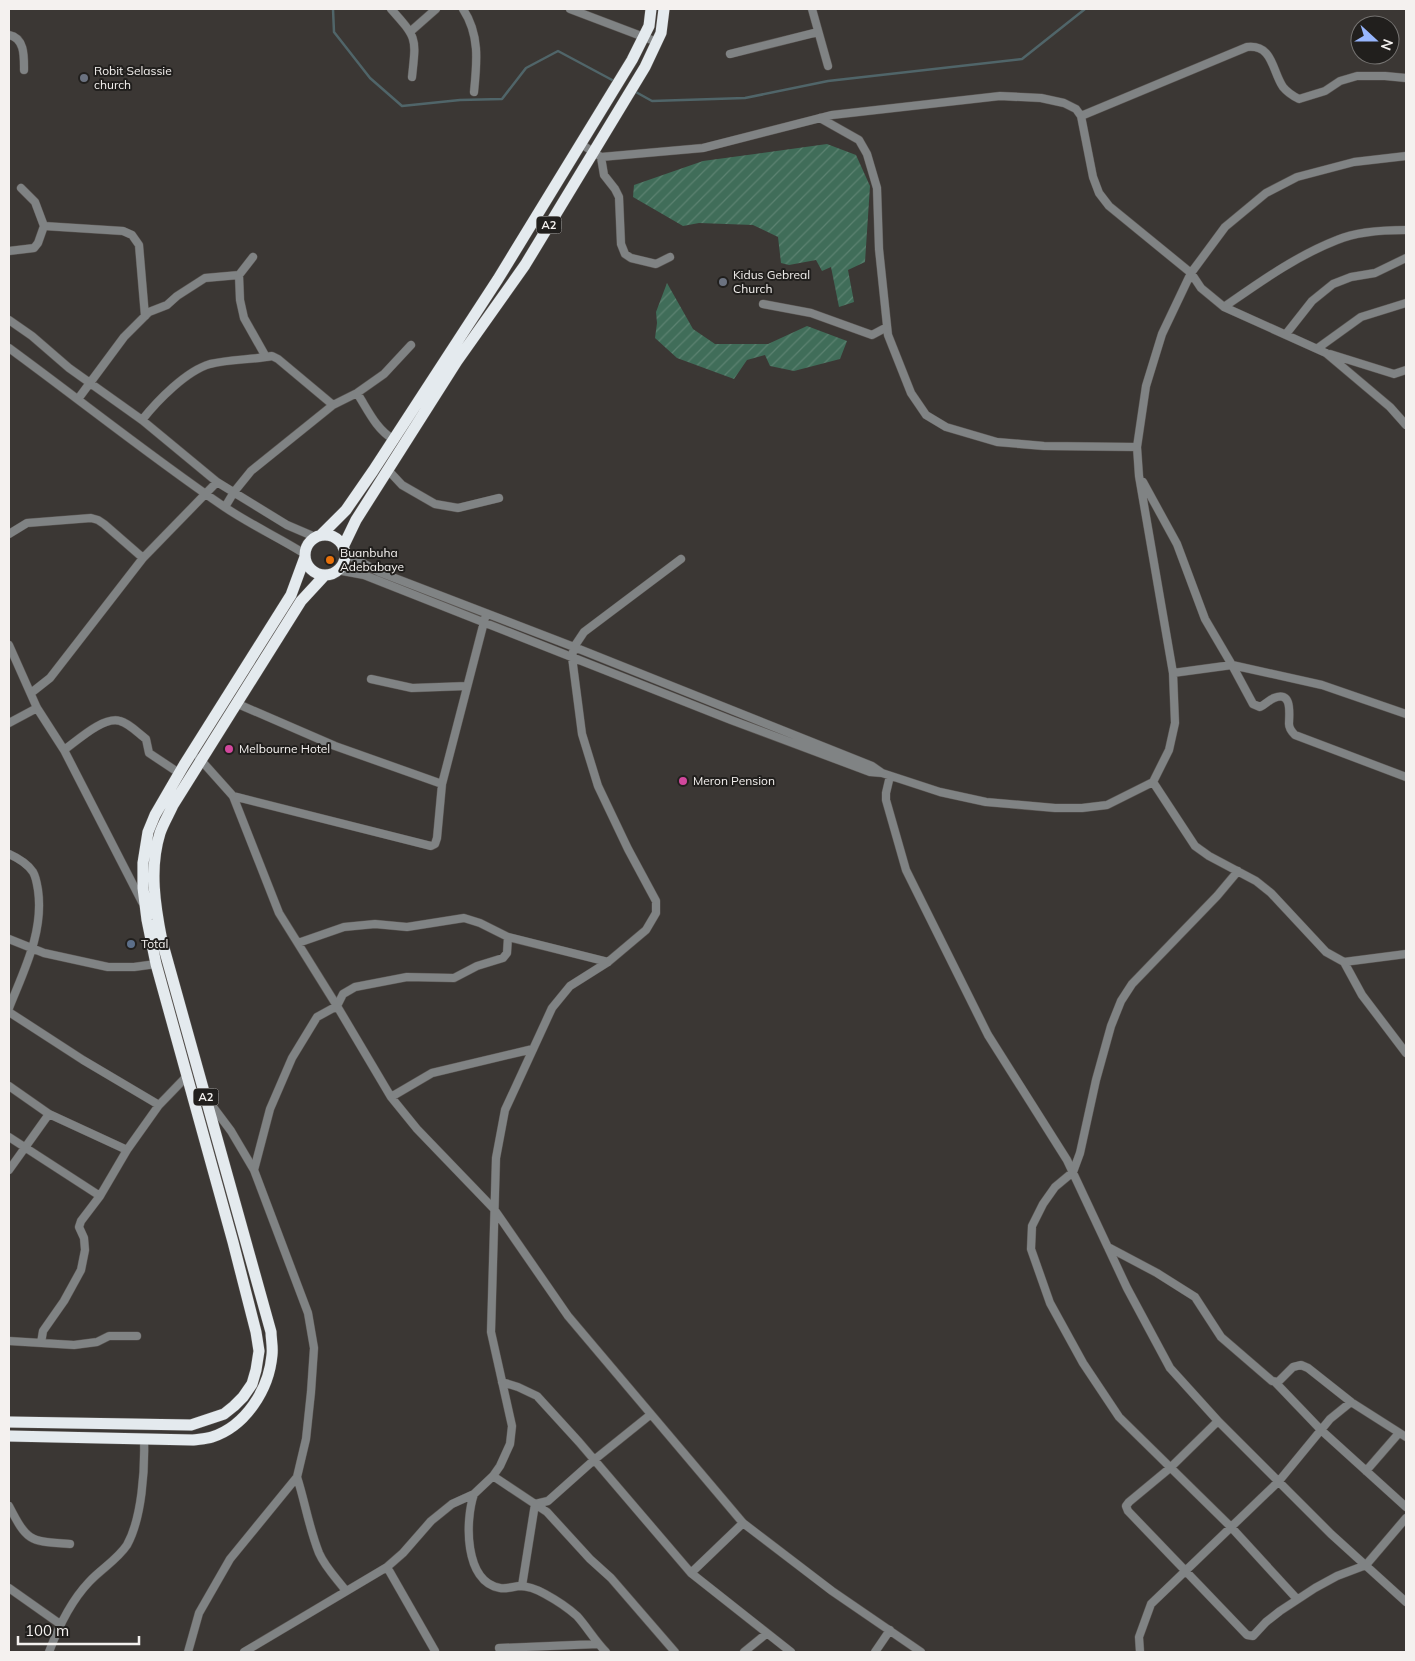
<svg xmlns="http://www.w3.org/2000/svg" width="1415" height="1661" viewBox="0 0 1415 1661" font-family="Mulish,sans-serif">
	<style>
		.garden { fill: url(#garden-furrows) }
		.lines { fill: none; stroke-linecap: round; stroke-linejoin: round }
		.stream { stroke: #506569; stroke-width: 2.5 }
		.minor-casing { stroke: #595552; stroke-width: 9 }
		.highway-casing { stroke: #595552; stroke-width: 12 }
		.minor { stroke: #808384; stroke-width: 8 }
		.highway { stroke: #e4eaee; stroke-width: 11 }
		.worship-dot { fill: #6b7280; stroke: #211f1d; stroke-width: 2 }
		.food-dot { fill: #e8710a; stroke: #211f1d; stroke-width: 2 }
		.hotel-dot { fill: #d1479c; stroke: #211f1d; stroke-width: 2 }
		.service-dot { fill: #5c6f8a; stroke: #211f1d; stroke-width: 2 }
		.labels { text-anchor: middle; stroke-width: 4; stroke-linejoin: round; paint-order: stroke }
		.shield { fill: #211f1d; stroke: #b5b2b0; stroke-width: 1 }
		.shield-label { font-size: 11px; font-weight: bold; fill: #f4f1ef }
		.poi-label { font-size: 12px; fill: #f4f1ef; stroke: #211f1d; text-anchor: start }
	</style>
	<defs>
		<pattern id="garden-furrows" width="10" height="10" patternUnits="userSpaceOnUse" patternTransform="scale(1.25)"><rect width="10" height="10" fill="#406d59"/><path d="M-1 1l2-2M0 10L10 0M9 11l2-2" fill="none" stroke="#5c8271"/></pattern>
	</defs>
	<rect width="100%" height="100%" fill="#3b3734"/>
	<path class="garden" d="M827,144L856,155L870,186L865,262L848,270L854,302L839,307L831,267L822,271L816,260L789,265L781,263L778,237L753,225L699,223L683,226L633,197L634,185L703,161Z
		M667,283L693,329L715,344H768L807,326L847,341L840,359L794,371L770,366L765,355L747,360L734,379L677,358L655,338L657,323L656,312Z"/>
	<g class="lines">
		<path class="stream" d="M333,9L334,32L370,78L402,106L460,100L502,99L526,68L558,51L614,81
			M634,91L652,101L745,98L828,81L1022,59L1085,9"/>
		<g class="minor-casing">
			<path id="minor" d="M391,9C418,39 416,38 412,77
				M463,9C480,35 477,62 474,92
				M570,9L657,42
				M812,9L828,66
				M411,31L436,9
				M9,35C25,38 24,57 24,70
				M730,54L818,32
				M1081,116L1247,47C1273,44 1272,71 1283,87C1287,92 1293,96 1299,99L1325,91L1340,81L1357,76H1385L1406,78
				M820,118L859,140L867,154L877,188L879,249L888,335L911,393L926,415L946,427L997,442L1044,446L1137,447
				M581,144L601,157L703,148L832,115L1000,96L1041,98L1064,103L1076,109L1081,116L1093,177L1099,193L1109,206L1191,273L1201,288L1224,307L1326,353L1390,407L1406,425
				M601,157L604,175L615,189L619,197L621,244L625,254L631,258L656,264L670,257
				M21,188L35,202L44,226
				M9,251L34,248L38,243L44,226L123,231L132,235L139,245L145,316
				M239,275L240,300L244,318L266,357
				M763,304L811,313L872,335L887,327
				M1224,307C1260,282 1296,256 1337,240C1358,231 1384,230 1406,230
				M9,320L32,336L69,368L142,420L217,482L287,525L315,537
				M1286,334L1312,301L1333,284L1351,277L1375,273L1406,258
				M9,348C80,400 150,456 223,506C249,524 278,537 305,554
				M1318,348L1361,317L1406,303
				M1330,354L1394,374L1406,370
				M357,393C368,410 376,429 393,439
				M78,399L124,337L149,312L167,305L177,296L205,278L239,275L253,257
				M142,420C157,401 186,371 210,364C230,359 251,360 272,356L278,359L333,405
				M388,470L402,485L435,504L458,508L499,498
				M1143,482L1177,544L1205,619L1232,665L1253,704L1260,707C1266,704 1269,700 1274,698C1293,690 1289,715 1289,724C1289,728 1291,731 1295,735L1406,777
				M225,507L234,492L251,471L333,405L357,393L384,374L411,345
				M9,534L27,523L91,518L98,520L104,524L143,558
				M345,553L379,572L574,647L872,766L882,773
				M337,570L364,575L731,720L870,772L882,773L940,792L986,802L1055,808H1082L1107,805L1153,782L1169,750L1175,723L1173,673L1139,476L1137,447L1146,386L1162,334L1191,273L1225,227L1266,193L1297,177L1354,162L1406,156
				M9,645L37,708L64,750L142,902
				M1173,673L1232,665L1322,685L1406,714
				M371,679L412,688L467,686
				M31,693L50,678L143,558L217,482
				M238,704L335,746L442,784
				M9,723L37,708
				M64,750C77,741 103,716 120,721C129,723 139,734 146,739L149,753L179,773
				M199,758L233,796L279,913L337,1006L391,1097L417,1129L494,1209L568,1316L743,1523L832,1591L921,1652
				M890,776L886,793V800L906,870L988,1035L1067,1160L1127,1288L1170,1368L1218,1421L1331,1534L1406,1602
				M1153,782L1195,846L1209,856L1256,881L1271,893L1326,952L1344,962L1406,954
				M233,796L431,846L435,844L437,838L442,784L485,618
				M9,854C18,858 27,863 33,872C36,877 37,884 38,890C44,932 24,970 9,1008
				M1238,871L1217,896L1132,984L1121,1001L1111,1026L1096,1080L1080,1153L1073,1172L1055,1187L1043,1204L1032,1226L1031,1249L1050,1303L1083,1363L1119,1417L1231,1527L1297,1599
				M508,937L608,962
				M9,939L44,953L108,967H134L156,964
				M1344,962L1362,995L1406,1053
				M9,1012L83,1060L159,1105
				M9,1086L49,1114L127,1150
				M391,1097L432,1073L533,1049
				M210,1103L231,1131L254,1170
				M9,1137L100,1196
				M9,1170L49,1114
				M1108,1247L1157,1273L1195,1297L1221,1337L1272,1381L1278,1382L1293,1367L1301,1365L1308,1368L1351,1402
				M9,1341L74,1345L97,1342L109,1336H137
				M41,1343L43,1331L64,1301L81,1270L85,1250L84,1238L79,1227L81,1221L100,1196L127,1150L159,1105L188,1075
				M502,1382L518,1387L537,1396L579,1442L691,1573L791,1652
				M1275,1382L1321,1430L1406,1507
				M1218,1421L1170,1468L1129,1502L1126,1506L1128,1511L1247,1635L1253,1636L1266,1622L1280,1611L1315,1588L1337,1576L1366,1565L1406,1518
				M1366,1471L1399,1433
				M493,1476L547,1512L590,1559L611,1578L675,1652
				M297,1477C305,1502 309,1528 319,1553C325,1567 337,1579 346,1591
				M474,1494C465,1520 464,1582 500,1588C506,1589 513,1587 519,1586C527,1586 538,1590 545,1594C556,1600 567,1607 577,1616C587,1627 595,1641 606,1652
				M9,1506C28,1543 30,1541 70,1544
				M387,1567L435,1651
				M691,1573L743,1523
				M522,1586L535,1504L548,1501L594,1460L650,1415
				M9,1588L60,1624
				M499,1648L598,1644
				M49,1652C58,1628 70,1602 89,1582C101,1569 117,1560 127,1545C142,1518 145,1469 144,1439
				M188,1652L199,1613L230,1559L297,1477L306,1439L311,1392L314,1348L308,1313L254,1170L270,1109L292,1058L317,1017L337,1006L343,994L355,987L407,977L454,978L477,966L503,958L507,953L508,937L480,923L464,918L407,927L375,924L344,927L298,943
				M244,1652L387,1567L403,1553L431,1521L452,1504L474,1494L493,1476L500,1466L510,1444L512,1426L491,1332L496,1158L505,1110L552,1008L570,986L608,962L646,930L656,913V901L628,849L598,786L582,734L572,657L574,647L584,632L681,559
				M744,1652L766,1634
				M875,1652L890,1630
				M1140,1652L1139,1637L1151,1604L1279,1481L1330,1419L1351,1402L1406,1437"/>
		</g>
		<g class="highway-casing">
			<path id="highway" d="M321,535L346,510L373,471L498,279L632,60L649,26L651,9
				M305 555a20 20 0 1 1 40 0a20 20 0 1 1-40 0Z
				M343,547L356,520L457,361L525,265L645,67L661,33L664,9
				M9,1422L191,1425L224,1414L234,1406L243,1397L252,1384L256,1370L259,1351L256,1332L233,1242L156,964L147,920L143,888V863L148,832L155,815L184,765L291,595L305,557
				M9,1436L193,1440C199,1439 206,1439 212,1437C246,1426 269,1389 272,1355C273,1347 271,1339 271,1332L162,941C155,906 149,868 160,833C163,824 169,814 173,805L301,601L325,575"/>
		</g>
		<use href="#minor" class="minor"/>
		<use href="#highway" class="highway"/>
	</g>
	<g class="worship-dot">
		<circle cx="84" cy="78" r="5"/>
		<circle cx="723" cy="282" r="5"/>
	</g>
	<circle class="food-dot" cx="330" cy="560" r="5"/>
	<g class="hotel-dot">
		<circle cx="229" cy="749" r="5"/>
		<circle cx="683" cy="781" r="5"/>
	</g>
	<circle class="service-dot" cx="131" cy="944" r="5"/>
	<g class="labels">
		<g class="shield">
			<rect x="536.5" y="216.5" width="25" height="17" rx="4"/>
			<rect x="193.5" y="1088.5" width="25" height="17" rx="4"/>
		</g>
		<g class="shield-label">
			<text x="549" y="229">A2</text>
			<text x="206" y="1101">A2</text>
		</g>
		<g class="poi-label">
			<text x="94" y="75">Robit Selassie<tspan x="94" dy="14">church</tspan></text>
			<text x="733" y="279">Kidus Gebreal<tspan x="733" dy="14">Church</tspan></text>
			<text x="340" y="557">Buanbuha<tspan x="340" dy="14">Adebabaye</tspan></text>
			<text x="239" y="753">Melbourne Hotel</text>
			<text x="693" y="785">Meron Pension</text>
			<text x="141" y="948">Total</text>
		</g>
	</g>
	<rect width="1415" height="1661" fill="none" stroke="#f4f1ef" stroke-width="20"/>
	<g transform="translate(1375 40) rotate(111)"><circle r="24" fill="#211f1d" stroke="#757371"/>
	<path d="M0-4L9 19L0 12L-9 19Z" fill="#97b6fd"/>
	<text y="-8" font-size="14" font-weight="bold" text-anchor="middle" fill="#f4f1ef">N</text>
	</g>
	<path d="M18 1636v8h121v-8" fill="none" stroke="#f4f1ef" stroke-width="2.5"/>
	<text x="25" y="1636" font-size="15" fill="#f4f1ef" stroke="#211f1d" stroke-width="4" paint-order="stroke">100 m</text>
</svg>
